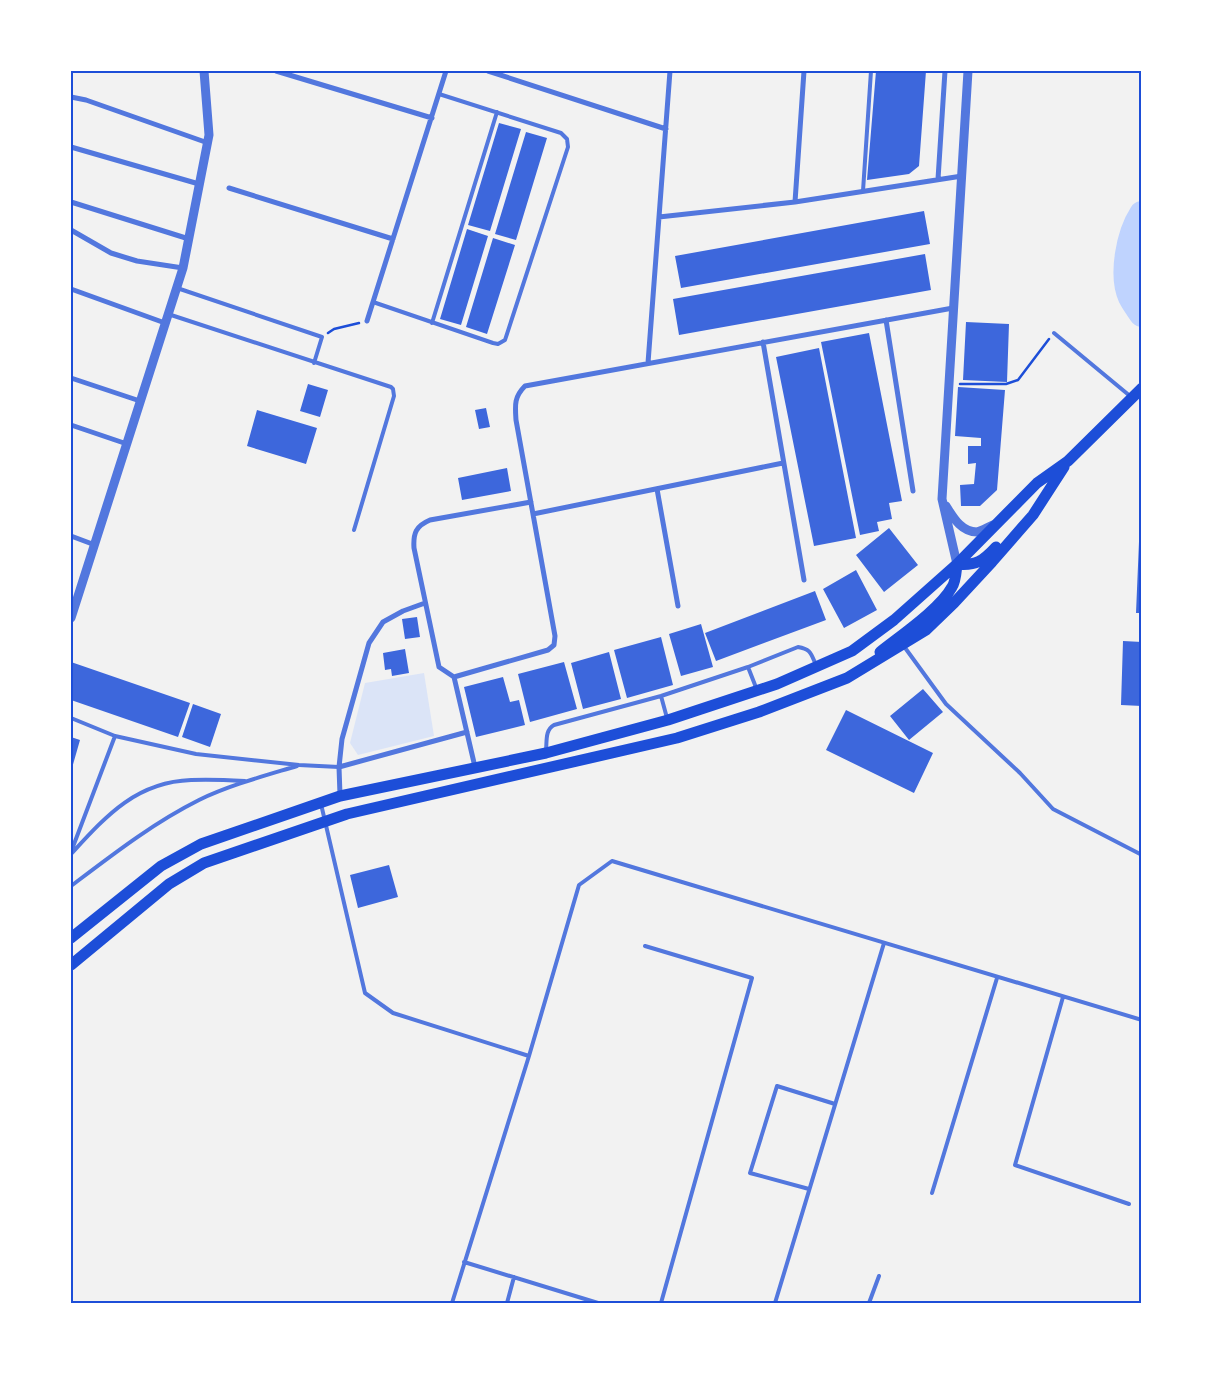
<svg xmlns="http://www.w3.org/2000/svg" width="1213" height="1374" viewBox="0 0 1213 1374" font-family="Cabin,sans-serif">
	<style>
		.green { fill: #dbe4f7 }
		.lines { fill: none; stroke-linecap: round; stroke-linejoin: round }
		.stream { stroke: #bfd3fe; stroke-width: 4.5 }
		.river { stroke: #bfd3fe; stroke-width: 26 }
		.building { fill: #3d67dc }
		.path { stroke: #1d4ed8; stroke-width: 2.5 }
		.service { stroke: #5277de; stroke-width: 4 }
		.minor { stroke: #5277de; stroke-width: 5 }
		.tertiary { stroke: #5277de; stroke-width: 9 }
		.trunk { stroke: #1d4ed8; stroke-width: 11 }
		.neatline { fill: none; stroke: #1d4ed8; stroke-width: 2 }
	</style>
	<rect width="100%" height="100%" fill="#f2f2f2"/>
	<path class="green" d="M424,673L434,736L358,755L350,743L365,683Z"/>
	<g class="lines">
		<path class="stream" d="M1141,1303L1142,1300"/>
		<path class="river" d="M1142,214C1129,234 1121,275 1131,297C1134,303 1138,308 1142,314"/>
	</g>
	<path class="building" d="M876,71H926L919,166L909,174L867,180Z
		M499,123L521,129L490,231L468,225Z
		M526,132L547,138L516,240L495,234Z
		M924,211L930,244L681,288L675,256Z
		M467,229L488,236L461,325L440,319Z
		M493,238L515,245L487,334L466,327Z
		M925,254L931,290L679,335L673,299Z
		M966,322L1009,324L1007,382L963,380Z
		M869,333L902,501L889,503L892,519L877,522L879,531L860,535L821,342Z
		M819,348L856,538L814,546L776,357Z
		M308,384L328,390L320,417L300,411Z
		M958,387L1005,390L997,490L980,506H961L960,485L974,484L976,463L968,464V446H981V438L955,436Z
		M486,408L490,427L479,429L475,410Z
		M257,410L317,428L306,464L247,446Z
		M507,468L511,491L462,500L458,478Z
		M1140,518H1142V613H1136Z
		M889,528L918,565L884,592L856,555Z
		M856,570L877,610L844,628L823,589Z
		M815,591L826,620L716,661L705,633Z
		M417,617L420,637L405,639L402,619Z
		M701,624L713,667L681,676L669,634Z
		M661,637L673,685L627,698L614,650Z
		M1123,641L1142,642V706L1121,705Z
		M405,649L409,673L392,676L391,669L385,670L383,653Z
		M609,652L621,699L583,709L571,663Z
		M71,662L190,703L178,737L71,700Z
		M564,662L577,709L530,722L518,674Z
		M503,677L510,702L519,700L525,725L476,737L464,687Z
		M923,689L943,712L909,740L890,716Z
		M193,704L221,714L210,747L182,737Z
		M846,710L933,753L914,793L826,750Z
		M71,737L80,740L72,768L71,767Z
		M389,865L398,897L358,908L350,875Z"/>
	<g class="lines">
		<path class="path" d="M328,333L334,329L359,323
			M960,384H1006L1018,380L1049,339"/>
		<path class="service" d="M863,191L871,71
			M177,288L322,337L314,363
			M373,302L493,343L498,344L505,340L568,147L567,139L561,133L439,94
			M168,314L391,387L393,389L394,396L354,530
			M432,323L497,112
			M1054,333L1130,396
			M903,645L946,704L1020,773L1053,809L1142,855
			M748,667L757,690
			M661,696L667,718
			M71,718L115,736L196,754L299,765L339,767
			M546,750C547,741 545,730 554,725L661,696L748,667L798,647C811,649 811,654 816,665
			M321,804L365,993L393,1013L529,1056
			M71,852L115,736
			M71,854C106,816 136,782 191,780C209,779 228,780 245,781
			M71,886C112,855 153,823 199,800C230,785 264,776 297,766
			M645,946L752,978L661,1303
			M1063,997L1015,1165L1129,1204
			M809,1189L750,1173L777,1086L835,1104
			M932,1193L997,978
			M464,1262L598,1303
			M452,1303L529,1056L579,885L612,861L1142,1020
			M507,1303L514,1277
			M775,1303L884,943
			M869,1303L879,1276"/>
		<path class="minor" d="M276,71L432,118
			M488,71L666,129
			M71,97L86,100L208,143
			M71,147L199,184
			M938,179L945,71
			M229,188L393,239
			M71,202L189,239
			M795,202L804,71
			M659,217L795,202L962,176
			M71,230L111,253L137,261L183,268
			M71,289L165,323
			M886,320L913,491
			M367,321L446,71
			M763,342L804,580
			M648,363L670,71
			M71,378L140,401
			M71,425L127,444
			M657,489L678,606
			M533,514L783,463
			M71,536L95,545
			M454,677L548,650L554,645L555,636L516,420C515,405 514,397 525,386L953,308
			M339,767L467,732
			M475,767L454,677L439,667L414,548C413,533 416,526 430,520L531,502
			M340,795L339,767L342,739L369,643L383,622L403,611L425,603"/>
		<path class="tertiary" d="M946,506C953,517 961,532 977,532C982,531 988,527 993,525
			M957,564L942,499L968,71
			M71,618L183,268L209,135L204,71"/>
		<path class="trunk" d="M957,564C976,566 983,561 996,547
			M880,652C900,636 940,609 952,587C956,581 956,572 957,564
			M71,938L161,866L201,844L340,796L546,753L668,720L777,684L852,651L894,620L957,564L1037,483L1068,461L1142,388
			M71,965L169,884L204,863L347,814L677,738L759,712L847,678L926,630L954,603L992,562L1033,515L1064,467"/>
	</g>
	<rect width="1213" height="1374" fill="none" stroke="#ffffff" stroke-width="145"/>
	<rect x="72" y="72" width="1068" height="1230" class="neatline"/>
</svg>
